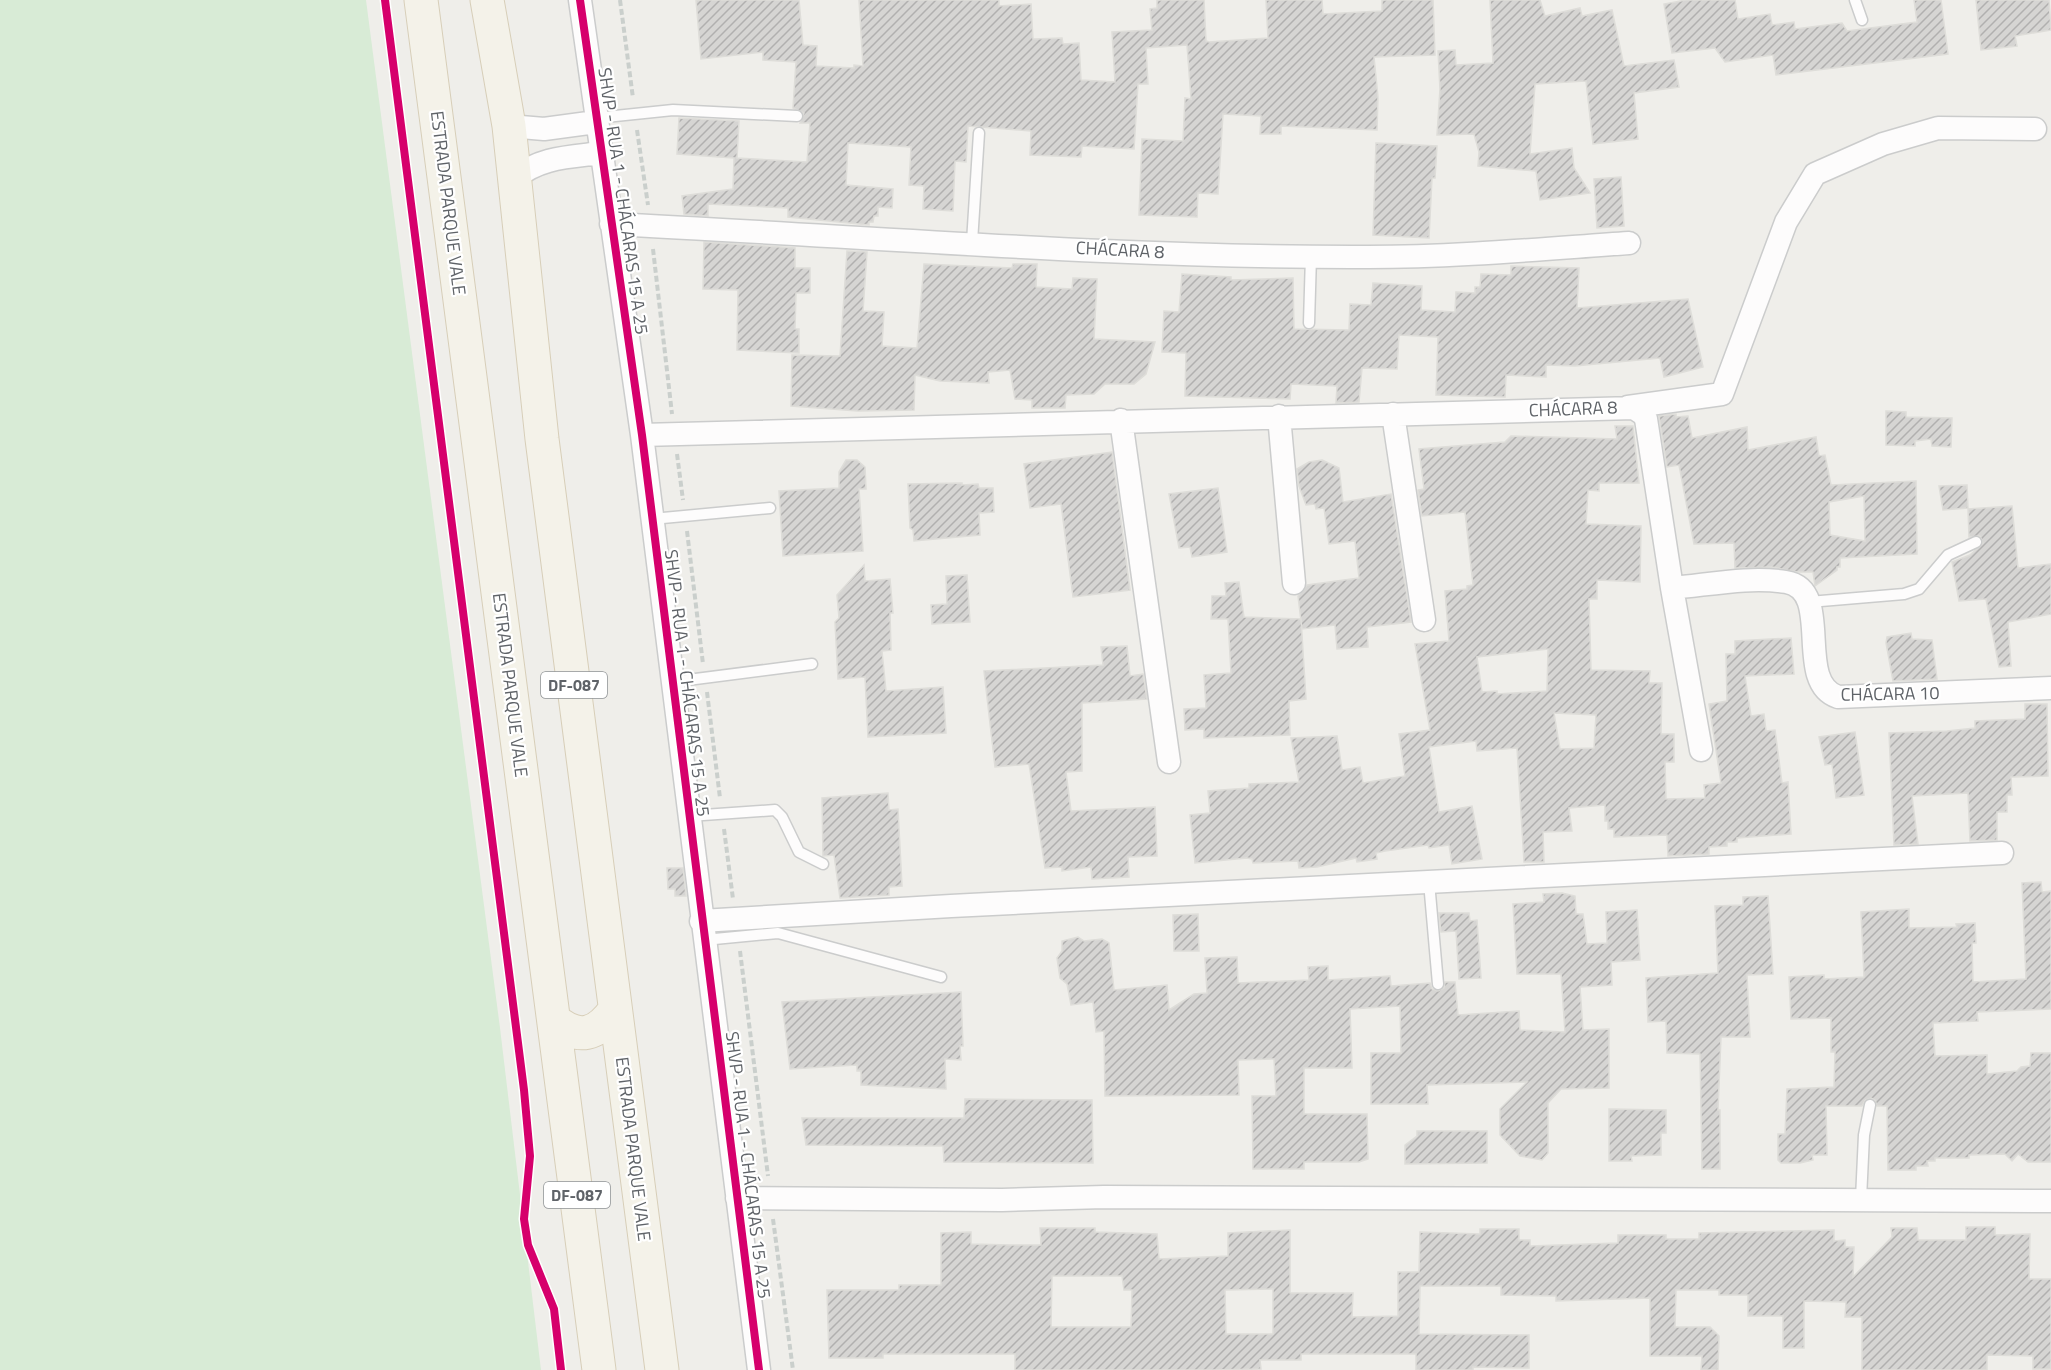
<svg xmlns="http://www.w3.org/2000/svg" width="2051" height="1370" viewBox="0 0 2051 1370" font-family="'Titillium Web',sans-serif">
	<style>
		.grass { fill: #d8ebd6 }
		.building { fill: url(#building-hatch); stroke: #deddd9; stroke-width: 1.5; fill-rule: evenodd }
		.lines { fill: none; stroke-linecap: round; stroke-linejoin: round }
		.service-casing { stroke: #cbcccc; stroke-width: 13 }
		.minor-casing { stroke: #cbcccc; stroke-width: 25 }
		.primary-casing { stroke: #d7ceb8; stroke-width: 35 }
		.path { stroke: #cacfcc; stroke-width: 4; stroke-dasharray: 6 3; stroke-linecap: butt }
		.service { stroke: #fdfcfc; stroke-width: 10 }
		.minor { stroke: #fdfcfc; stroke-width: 22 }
		.primary { stroke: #f4f2e9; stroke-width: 33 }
		.cycleway-casing { stroke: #fff; stroke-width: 11 }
		.cycleway { stroke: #d6006c; stroke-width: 8 }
		.labels { text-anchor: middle; stroke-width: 4.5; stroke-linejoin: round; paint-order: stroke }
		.shield { fill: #fff; stroke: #8f9295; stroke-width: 1.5 }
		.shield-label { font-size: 16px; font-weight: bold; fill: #5f6368 }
		.street-label { font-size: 18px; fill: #5f6368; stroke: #fff }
	</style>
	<defs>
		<pattern id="building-hatch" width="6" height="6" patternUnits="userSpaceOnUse" patternTransform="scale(1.5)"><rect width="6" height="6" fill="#d6d5d3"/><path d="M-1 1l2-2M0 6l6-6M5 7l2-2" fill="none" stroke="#b1b0af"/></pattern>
	</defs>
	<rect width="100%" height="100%" fill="#efeeea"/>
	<path class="grass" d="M0,0H366L500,1028L541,1370H0Z"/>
	<path class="building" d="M696,0H799L803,45L817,46L816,66L854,68V65L863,66L859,0H999V6L1031,4L1033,39L1062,38L1063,44L1079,43L1081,80L1115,82L1112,32L1152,30L1150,9L1157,8V0H1204L1206,41L1209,42L1268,38L1266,0H1322L1323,14L1382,11V0H1433L1435,55L1374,57L1378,97L1377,130L1281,126V134H1260L1261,116L1223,114L1218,194L1198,193L1197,217L1139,215L1142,139L1183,141L1185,98L1191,99L1187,45L1146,48L1148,84H1138L1134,149L1082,146L1081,157L1030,155L1031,131L968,126L966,162L955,161L953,211L923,209L924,186L909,185L911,147L848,143L846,185L893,189L892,208L878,207V216H874L873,222H869V225L788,217V208L708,204V216L684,214L682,196L733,189L734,158L677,154L679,118L739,121L737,158L807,162L810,123H800L804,113L793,108L796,62L763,60V52L701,59Z
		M1490,0H1540L1545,16L1580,8L1582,16L1612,10L1624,66L1674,60L1679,87L1634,93L1638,139L1593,144L1586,81L1535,84L1530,154L1572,148L1574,168L1590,193L1540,200L1536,171L1478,166L1479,152L1474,134L1437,135L1440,89L1438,51L1455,50L1456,65L1493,63Z
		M1686,0H1735L1738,19L1770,14L1772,25L1794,22L1795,29L1842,23L1847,31L1917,22L1914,0H1941L1948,54L1776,75L1773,55L1725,62L1715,48L1672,53L1664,4Z
		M1976,0H2049L2051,30L2015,36L2017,46L1981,50Z
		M1376,143L1437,146L1435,178H1432L1429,238L1373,235Z
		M1621,177L1624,226L1597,228L1594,179Z
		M704,242L795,248V268H810V293H796L795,329H799V353L737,350L738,290L703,289Z
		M847,251L867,252L863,311L884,312L882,346L917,348L924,264L1012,268L1013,264H1037L1036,287L1072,289L1073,278L1097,279L1094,339L1155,342L1146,374L1134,384H1105L1094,394L1066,395L1065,408H1032V400L1015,399L1010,370L988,372L989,383L940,381L915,375L914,410L858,411L791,406L792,355L840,356Z
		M1511,266L1579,268L1577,308L1688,299L1703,367L1664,377L1660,358L1575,366L1546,365V377L1506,375L1505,397L1436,395L1438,337L1399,335L1397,369L1362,368L1359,402L1336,403L1337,386L1291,384L1290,399L1185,396L1186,353L1162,352L1164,311L1179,312L1182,274L1231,277V280L1293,278L1294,329L1349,330L1350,304L1371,305L1373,283L1422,286L1421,310L1455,312L1456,292L1475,293V287H1480L1481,274L1511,275Z
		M1886,411L1906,412V417L1952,418L1951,447L1932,446L1931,439L1915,441V446L1886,445Z
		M1676,414V417L1688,416L1692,438L1747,427L1748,450L1816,437L1819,456L1825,455L1831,485L1916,481L1917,554L1840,558V567H1837V570L1815,586L1813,572H1797L1772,567L1735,568L1734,543L1694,544L1679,465L1667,467L1659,416ZM1864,496L1865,541L1830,535L1829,502Z
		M1615,426H1633L1639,483H1599V491L1588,490L1586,524L1641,526L1640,582L1597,580V599H1589L1591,670L1650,671L1649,683H1662L1661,734H1674V762H1665L1666,799L1705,798L1704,785L1721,783L1709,704L1727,701L1726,654H1735V641L1791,638L1794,674L1745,676L1751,716L1764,714L1766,731L1775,730L1782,783L1788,782L1791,834L1737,838V842H1727V846L1709,847V854L1668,856L1667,835L1614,837V829H1608V821H1605V805L1569,808L1572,831L1543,832L1544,862H1524L1517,748L1477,751L1476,741L1429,747L1439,812L1472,806L1482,859L1452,864L1449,845L1429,848L1428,845L1385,851L1376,853L1377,859L1357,862L1356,858L1317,867L1299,868L1298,861L1253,863L1252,859L1247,858L1195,863L1190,815L1210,813L1208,791L1249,788V784L1299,782L1291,738L1337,736L1342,770L1360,767L1363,783L1405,776L1399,734L1430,730L1415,644L1449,641L1445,591L1467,589V586L1473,585L1465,512L1422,516L1418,490L1424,489L1419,449L1505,442L1511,436L1617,439ZM1548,649L1547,691L1497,694V691L1482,692L1477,657ZM1554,713L1596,715L1594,748L1560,749Z
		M1112,452L1130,590L1073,597L1061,504L1030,508L1024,464Z
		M846,460H857L865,467L866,489H859L863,551L783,556L779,491L839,488V472Z
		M1322,460L1339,468L1343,502L1391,494L1411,622L1367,627L1368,647L1337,649L1335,625L1302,629L1298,596L1307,585L1359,578L1355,541L1329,544L1324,508L1316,509L1315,504L1306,505L1299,486L1297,469L1309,462Z
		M962,483V485L978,484L979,488H993L994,512L979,513L980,535L914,541L913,530L910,528L908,484Z
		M1967,485L1968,508L1943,510L1939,486Z
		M1218,488L1227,552L1192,557L1190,547L1179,548L1169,494Z
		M2012,506L2018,568L2051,564V614L2008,622L2011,666L1999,667L1986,599L1959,601L1952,562L1970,555L1983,543L1980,536L1969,537L1968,509Z
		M864,565L865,581L890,579L893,613H890L891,650L882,651L886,691L943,687L946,733L868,737L865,677L838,679L835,622L839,618L837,595Z
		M967,575L970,622L932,624L931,605L947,604L946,576Z
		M1239,582L1244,617L1301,619L1306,699L1289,701L1290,735L1204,738V729L1185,730L1184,709L1206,708L1204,675L1231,673L1228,619H1211L1212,596H1226L1225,583Z
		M1911,633L1912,639L1932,640L1937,679L1893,681L1886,643L1887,637Z
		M1127,646L1130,676L1143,674L1147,699L1082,703V771L1066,772L1071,811L1155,807L1157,856L1128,857L1129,877L1092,879L1091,867L1062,871V867L1045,868L1029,764L995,767L984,671L1103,665L1101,647Z
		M2025,704H2047L2048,776L2011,777L2012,795H2007V812H1997V840L1970,841L1968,793L1912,796L1918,844L1894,845L1889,733L1947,731L1975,728V721L2025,719Z
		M1855,732L1864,795L1836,798L1832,764L1825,765L1819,737Z
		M888,793L889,810L898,809L902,886L889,887V895L840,898L834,855L823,856L822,798Z
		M667,868H683L686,896H675V889H668Z
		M2041,882L2042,892L2051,891V1009L1977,1012L1978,1021L1933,1023L1935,1056L1987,1055V1074L2017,1071L2021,1067L2030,1066L2031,1053H2051V1162H2028L2018,1154L2012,1161L2005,1154L1969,1155V1158H1935V1161H1927L1928,1166H1916V1170H1888L1887,1106H1877L1875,1100L1871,1098L1865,1100L1862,1106H1826L1827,1155H1812L1813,1160L1800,1163H1781L1778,1160V1134H1785L1787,1089L1834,1087L1835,1052H1831V1018L1791,1019L1789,977L1824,975V979L1864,977L1861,912L1909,909V928L1957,927L1956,924L1975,923L1976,943H1972L1973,982L2026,979L2022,883Z
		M1562,893L1575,896L1576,914H1583L1587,944L1607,943L1606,912L1637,910L1640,960L1611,962L1612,985L1580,987L1583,1030L1609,1029V1088L1561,1089L1548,1103V1153L1542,1160L1520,1156L1500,1135V1109L1527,1082L1427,1085L1428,1104H1371V1053H1401L1400,1006L1350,1009L1352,1068H1304V1114H1367L1368,1159L1359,1162H1304V1169H1253L1252,1096H1276L1274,1059L1238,1060L1239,1095L1105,1096L1104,1031L1096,1032L1093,1002L1071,1005L1067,984L1060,978L1057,958L1062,951V941L1078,937L1084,941L1102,939L1109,943L1114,990L1167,985L1169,1010L1194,994L1207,993L1205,958L1237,957L1238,983L1309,980L1308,967L1328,966V980L1390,976L1391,986L1430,983L1432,989L1438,991L1444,988L1445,982H1455L1458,1015L1519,1011L1520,1030L1565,1032L1561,974H1517L1513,904L1544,902L1543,894Z
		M1768,896L1773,974L1747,975L1750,1037H1721L1718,1110H1720V1169H1702L1700,1054L1667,1053L1666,1021L1648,1022L1646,978L1718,973L1715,906L1743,905V897Z
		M1439,913H1469L1470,921L1477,920L1481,978L1459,979L1456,931L1441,932Z
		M1198,914L1199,951H1174L1173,915Z
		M961,992L963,1046H960L961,1060L945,1059L946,1089L861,1085V1071H857V1065L790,1069L782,1002Z
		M965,1099L1092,1100L1093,1163L944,1162L943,1146L806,1145L802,1118H964Z
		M1609,1109L1666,1110V1133H1661V1155L1631,1156L1632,1161H1609Z
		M1417,1131H1487V1163L1405,1164V1145L1417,1136Z
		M1966,1227H1995V1235L2030,1234L2029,1279H2051V1369H2033V1356L1987,1355V1370H1862V1317H1845L1846,1302L1804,1301V1348H1783V1316H1748V1295H1719V1290H1676L1675,1327H1710L1719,1336L1718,1370H1701L1702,1356H1650V1298L1556,1301V1296L1501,1295V1286H1420L1419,1334L1529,1335V1368L1473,1367V1370H1416V1354H1301V1360H1260L1261,1369L1212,1370H1015V1354H883V1358H829L827,1290H899V1285H941V1233L971,1232V1244L1011,1245H1041L1040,1228H1095V1232L1157,1234L1159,1259L1228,1256V1233L1290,1230V1293H1353L1352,1317L1398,1316V1272H1419L1420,1232L1480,1234V1229H1519V1240H1530V1246L1618,1243V1235H1666V1239H1699V1233L1834,1230V1241L1845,1240V1247H1854L1853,1277L1892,1237L1891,1228H1917L1918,1240H1966ZM1052,1276H1122L1124,1290H1132L1131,1327H1051ZM1273,1289V1334H1226L1225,1290Z"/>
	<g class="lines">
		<g class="service-casing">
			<path id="service" d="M1855,0L1862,20
				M596,118L673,110L797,116
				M972,242L979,133
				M1309,323L1311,256
				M652,519L770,508
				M1809,602L1904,594L1919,589L1948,555L1976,542
				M672,682L812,664
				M689,816L775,810L782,817L799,852L823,864
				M1429,882L1438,984
				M704,940L778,933L941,977
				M1861,1199L1864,1135L1870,1105"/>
		</g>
		<g class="minor-casing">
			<path id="minor" d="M580,0L642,435L759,1370
				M509,126L544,129L596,122
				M514,179C539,157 570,157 601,153
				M611,224C862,236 1117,258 1368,257C1455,257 1542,249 1629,243
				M1628,407L1722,394L1786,222L1815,174L1883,144L1938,128L2035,129
				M1393,414L1424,620
				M1279,416L1294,583
				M1121,420L1169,762
				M642,435L1634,408L1643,414L1646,419L1672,588L1701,750
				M1672,588C1708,585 1749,576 1786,582C1835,590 1793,682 1838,697L2051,688
				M701,921L951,906L2002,853
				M737,1198L1002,1200L1104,1197L2051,1201"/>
		</g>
		<g class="primary-casing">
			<path id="primary" d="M421,0L599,1370
				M487,0L509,126L542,439L662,1370
				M554,1020C579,1041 597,1035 615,1010"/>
		</g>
		<path class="path" d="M620,0L633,98
			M637,130L648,205
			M653,249L672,414
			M677,454L683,500
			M687,531L703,664
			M707,692L720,798
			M724,829L733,899
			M740,951L768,1176
			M773,1219L793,1370"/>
		<use href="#service" class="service"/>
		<use href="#minor" class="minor"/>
		<use href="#primary" class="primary"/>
		<g class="cycleway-casing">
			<path id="cycleway" d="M385,0L524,1090L530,1156L524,1219L528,1245L554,1309L561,1370
				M580,0L642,435L759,1370"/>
		</g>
		<use href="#cycleway" class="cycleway"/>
	</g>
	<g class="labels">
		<g class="shield">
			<rect x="541" y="672" width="66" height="26" rx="4.5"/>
			<rect x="544" y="1182" width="66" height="26" rx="4.5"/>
		</g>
		<g class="shield-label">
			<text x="574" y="691">DF-087</text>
			<text x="577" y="1201">DF-087</text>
		</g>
		<g class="street-label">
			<text transform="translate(623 201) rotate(82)" y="6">SHVP - RUA 1 - CHÁCARAS 15 A 25</text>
			<text transform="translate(448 203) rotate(83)" y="6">ESTRADA PARQUE VALE</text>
			<text transform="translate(1120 250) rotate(3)" y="6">CHÁCARA 8</text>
			<text transform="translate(1573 409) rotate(-2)" y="6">CHÁCARA 8</text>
			<text transform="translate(687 683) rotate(83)" y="6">SHVP - RUA 1 - CHÁCARAS 15 A 25</text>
			<text transform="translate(510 685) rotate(83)" y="6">ESTRADA PARQUE VALE</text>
			<text transform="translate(1890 694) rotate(-1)" y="6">CHÁCARA 10</text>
			<text transform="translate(633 1149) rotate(83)" y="6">ESTRADA PARQUE VALE</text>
			<text transform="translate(748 1165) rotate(83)" y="6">SHVP - RUA 1 - CHÁCARAS 15 A 25</text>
		</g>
	</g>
</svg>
